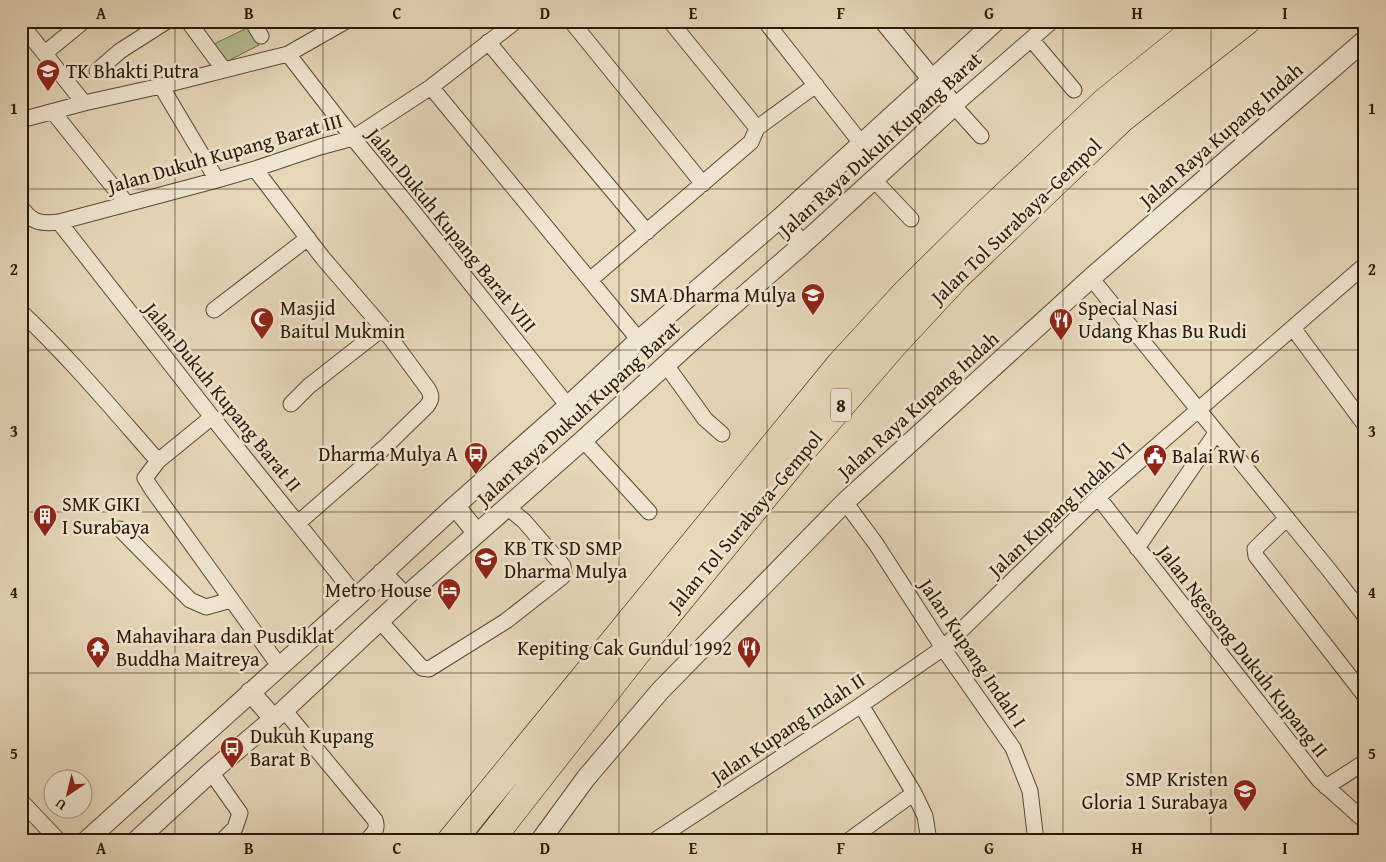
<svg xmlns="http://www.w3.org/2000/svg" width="1386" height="862" viewBox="0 0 1386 862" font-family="'Gentium Book Plus',serif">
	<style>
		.park { fill: #b4be90; stroke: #6f6c4c }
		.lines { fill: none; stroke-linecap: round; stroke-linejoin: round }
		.minor-casing { stroke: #594934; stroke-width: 17 }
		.tertiary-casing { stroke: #594934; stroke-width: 21 }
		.motorway-casing { stroke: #2a1a07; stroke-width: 29 }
		.minor { stroke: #efe5d2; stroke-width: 15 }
		.tertiary { stroke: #efe5d2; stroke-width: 19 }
		.motorway { stroke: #e6d7b9; stroke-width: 28 }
		.grid { fill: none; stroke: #2a1a07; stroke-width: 1; stroke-opacity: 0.55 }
		.labels { text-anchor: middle; stroke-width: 5; stroke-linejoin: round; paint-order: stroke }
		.shield { fill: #efe5d2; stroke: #655744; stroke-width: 1 }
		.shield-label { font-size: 19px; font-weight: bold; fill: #2a1a07 }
		.poi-label { font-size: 20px; fill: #2a1a07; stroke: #efe5d2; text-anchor: start }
		.street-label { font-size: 20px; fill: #2a1a07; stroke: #efe5d2 }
		.neatline { fill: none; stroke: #2a1a07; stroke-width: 2 }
		.grid-label { font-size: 16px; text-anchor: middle; font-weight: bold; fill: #2a1a07 }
	</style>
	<rect width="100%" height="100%" fill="#e6d7b9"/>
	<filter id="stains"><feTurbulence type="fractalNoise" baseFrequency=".004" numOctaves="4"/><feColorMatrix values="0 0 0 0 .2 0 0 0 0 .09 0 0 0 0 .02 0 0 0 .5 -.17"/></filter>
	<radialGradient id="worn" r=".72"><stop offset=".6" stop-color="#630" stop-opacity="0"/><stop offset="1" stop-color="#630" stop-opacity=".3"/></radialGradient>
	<path class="park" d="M249,27L259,45L224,63L214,44Z"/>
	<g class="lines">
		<g class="minor-casing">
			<path id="minor" d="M188,21L224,70
				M252,21L261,36
				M571,21L703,184
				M765,21L861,143
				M21,24L84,103
				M1031,39L1074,90
				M488,42L647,232
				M45,53L84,21
				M288,54L353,138L412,210L568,406
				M97,71L120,51L167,21
				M161,86L217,180
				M431,87L639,340
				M53,112L127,204
				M21,120L84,103L161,86L288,54L346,21
				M757,128L816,85
				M981,136L954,106L1052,21
				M255,169L322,257L383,328L428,389C432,396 432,399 427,406L385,447L298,523
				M874,180L911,219
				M21,207C32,223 41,224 59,222L217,180L255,169L320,147L353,138L431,87L516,21
				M59,222L212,417L357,597
				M1091,278L1329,570L1365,616
				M590,280L751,142L757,128L753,123L670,21
				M214,310L308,238
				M21,312C70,358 114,411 158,461
				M1293,328L1365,425
				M666,365L705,419L722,434
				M291,404L309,386L383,328
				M212,417L158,461L145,478L151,488L280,667
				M583,440L649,512
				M1098,497L1319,780L1365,821
				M845,502L876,544L943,648L1013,748L1030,791L1036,841
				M1287,518L1255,549L1256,556L1365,696
				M120,529L190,600L206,607L231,600
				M1137,548L1216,433
				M379,620L422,668L429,669L506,621L562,577L564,574L563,566L524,521L507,507
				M861,705L914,793L925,816L929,841
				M284,710L375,820C379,830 372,835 366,841
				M211,772L240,813L235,828L222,841
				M1326,787L1365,762
				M21,801L59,841
				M654,841L861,705L943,648L1098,497L1365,265
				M848,841L914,793"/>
		</g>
		<g class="tertiary-casing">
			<path id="tertiary" d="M780,218L802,245
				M455,506L477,533
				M382,573L405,597
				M250,692L274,719
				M86,841L357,597L455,506L568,406L639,340L780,218L996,21
				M136,841L211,772L284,710L405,597L583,440L692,341L802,245L954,106L884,21
				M540,841L586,778L660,691L845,502L1091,278L1365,40"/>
		</g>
		<g class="motorway-casing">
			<path id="motorway" d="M451,841L840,365L906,293L983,217L1105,102L1206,21
				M489,841L644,643L803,449L892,346L957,276L1122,118L1246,21"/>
		</g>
		<use href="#minor" class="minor"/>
		<use href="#tertiary" class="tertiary"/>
		<use href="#motorway" class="motorway"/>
	</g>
	<path class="grid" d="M175,21V841M323,21V841M471,21V841M619,21V841M767,21V841M915,21V841M1063,21V841M1211,21V841M21,189H1365M21,350H1365M21,512H1365M21,673H1365"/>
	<defs>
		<g id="school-pin" transform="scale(1.25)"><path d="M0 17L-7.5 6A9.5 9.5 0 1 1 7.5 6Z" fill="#8f2418" stroke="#efe5d2"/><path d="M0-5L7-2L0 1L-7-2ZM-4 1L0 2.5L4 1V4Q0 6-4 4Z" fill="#fff"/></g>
		<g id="mosque-pin" transform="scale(1.25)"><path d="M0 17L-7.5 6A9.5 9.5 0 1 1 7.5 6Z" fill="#8f2418" stroke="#efe5d2"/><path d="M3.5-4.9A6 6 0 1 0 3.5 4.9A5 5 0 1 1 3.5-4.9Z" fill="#fff"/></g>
		<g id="restaurant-pin" transform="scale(1.25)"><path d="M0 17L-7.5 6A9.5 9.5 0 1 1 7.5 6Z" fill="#8f2418" stroke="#efe5d2"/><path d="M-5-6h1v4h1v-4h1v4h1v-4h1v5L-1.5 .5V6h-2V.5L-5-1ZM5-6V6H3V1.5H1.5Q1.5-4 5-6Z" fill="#fff"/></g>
		<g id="bus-pin" transform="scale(1.25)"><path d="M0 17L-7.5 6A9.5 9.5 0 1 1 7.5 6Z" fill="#8f2418" stroke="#efe5d2"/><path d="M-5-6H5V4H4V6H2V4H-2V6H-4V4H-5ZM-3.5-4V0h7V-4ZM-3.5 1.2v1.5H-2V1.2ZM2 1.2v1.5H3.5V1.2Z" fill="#fff"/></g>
		<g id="civic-pin" transform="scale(1.25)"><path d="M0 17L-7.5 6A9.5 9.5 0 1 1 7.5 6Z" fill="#8f2418" stroke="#efe5d2"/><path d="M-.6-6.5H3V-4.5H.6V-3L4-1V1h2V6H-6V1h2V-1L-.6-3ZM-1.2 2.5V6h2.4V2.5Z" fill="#fff"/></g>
		<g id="building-pin" transform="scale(1.25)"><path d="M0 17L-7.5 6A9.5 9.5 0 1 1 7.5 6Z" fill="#8f2418" stroke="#efe5d2"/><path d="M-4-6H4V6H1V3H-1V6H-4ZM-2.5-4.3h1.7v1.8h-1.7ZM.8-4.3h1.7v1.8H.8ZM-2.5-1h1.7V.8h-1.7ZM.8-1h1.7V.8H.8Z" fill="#fff"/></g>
		<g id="hotel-pin" transform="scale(1.25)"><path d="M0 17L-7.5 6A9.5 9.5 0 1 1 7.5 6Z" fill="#8f2418" stroke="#efe5d2"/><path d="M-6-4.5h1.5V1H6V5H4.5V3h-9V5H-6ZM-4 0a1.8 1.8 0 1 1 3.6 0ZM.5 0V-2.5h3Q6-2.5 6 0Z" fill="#fff"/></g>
		<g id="temple-pin" transform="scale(1.25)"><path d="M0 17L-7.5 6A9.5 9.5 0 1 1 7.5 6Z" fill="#8f2418" stroke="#efe5d2"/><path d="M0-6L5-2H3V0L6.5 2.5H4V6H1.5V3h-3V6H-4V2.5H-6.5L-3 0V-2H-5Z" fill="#fff"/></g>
	</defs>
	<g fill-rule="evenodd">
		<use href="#school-pin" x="48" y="71"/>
		<use href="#school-pin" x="813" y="295"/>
		<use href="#mosque-pin" x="262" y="319"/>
		<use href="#restaurant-pin" x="1061" y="320"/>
		<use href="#bus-pin" x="476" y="454"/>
		<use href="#civic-pin" x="1155" y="456"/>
		<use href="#building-pin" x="45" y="516"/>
		<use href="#school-pin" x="486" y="559"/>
		<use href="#hotel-pin" x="449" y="590"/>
		<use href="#temple-pin" x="98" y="648"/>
		<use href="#restaurant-pin" x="749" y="648"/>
		<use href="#bus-pin" x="232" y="748"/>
		<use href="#school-pin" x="1245" y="791"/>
	</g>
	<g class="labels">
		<rect class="shield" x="831" y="388.5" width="20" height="33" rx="4"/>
		<g class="shield-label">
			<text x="841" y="412">8</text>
		</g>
		<g class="poi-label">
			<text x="66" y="78">TK Bhakti Putra</text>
			<text x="796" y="302" text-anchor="end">SMA Dharma Mulya</text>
			<text x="280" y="315">Masjid<tspan x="280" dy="23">Baitul Mukmin</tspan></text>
			<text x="1078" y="315">Special Nasi<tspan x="1078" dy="23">Udang Khas Bu Rudi</tspan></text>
			<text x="458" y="461" text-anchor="end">Dharma Mulya A</text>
			<text x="1172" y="463">Balai RW 6</text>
			<text x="62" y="511">SMK GIKI<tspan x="62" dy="23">I Surabaya</tspan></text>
			<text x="504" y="555">KB TK SD SMP<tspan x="504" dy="23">Dharma Mulya</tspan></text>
			<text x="432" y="597" text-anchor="end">Metro House</text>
			<text x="116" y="643">Mahavihara dan Pusdiklat<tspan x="116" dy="23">Buddha Maitreya</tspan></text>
			<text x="732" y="655" text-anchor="end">Kepiting Cak Gundul 1992</text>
			<text x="250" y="743">Dukuh Kupang<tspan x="250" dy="23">Barat B</tspan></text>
			<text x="1228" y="786" text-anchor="end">SMP Kristen<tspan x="1228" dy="23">Gloria 1 Surabaya</tspan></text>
		</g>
		<g class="street-label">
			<text transform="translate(1221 135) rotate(-41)" y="7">Jalan Raya Kupang Indah</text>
			<text transform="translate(880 144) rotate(-42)" y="7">Jalan Raya Dukuh Kupang Barat</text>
			<text transform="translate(225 153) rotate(-16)" y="7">Jalan Dukuh Kupang Barat III</text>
			<text transform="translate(1016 221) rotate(-44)" y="7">Jalan Tol Surabaya–Gempol</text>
			<text transform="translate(452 230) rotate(51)" y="7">Jalan Dukuh Kupang Barat VIII</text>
			<text transform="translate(223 397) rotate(51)" y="7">Jalan Dukuh Kupang Barat II</text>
			<text transform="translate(918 405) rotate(-42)" y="7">Jalan Raya Kupang Indah</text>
			<text transform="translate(578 413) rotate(-42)" y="7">Jalan Raya Dukuh Kupang Barat</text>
			<text transform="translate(1060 509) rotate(-43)" y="7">Jalan Kupang Indah VI</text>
			<text transform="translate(745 521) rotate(-50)" y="7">Jalan Tol Surabaya–Gempol</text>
			<text transform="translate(1243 651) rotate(52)" y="7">Jalan Ngesong Dukuh Kupang II</text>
			<text transform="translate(973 653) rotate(56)" y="7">Jalan Kupang Indah I</text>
			<text transform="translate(788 728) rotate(-34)" y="7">Jalan Kupang Indah II</text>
		</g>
	</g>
	<rect width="1386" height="862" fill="none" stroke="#e6d7b9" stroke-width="55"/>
	<g transform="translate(68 794) rotate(215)"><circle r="24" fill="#efe5d2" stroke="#a09481"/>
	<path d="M0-4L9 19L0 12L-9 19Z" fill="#8f2418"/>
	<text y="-8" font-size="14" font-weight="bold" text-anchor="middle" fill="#2a1a07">U</text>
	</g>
	<rect x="28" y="28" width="1330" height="806" class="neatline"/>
	<g class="grid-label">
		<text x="101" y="19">A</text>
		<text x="249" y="19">B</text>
		<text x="397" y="19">C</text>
		<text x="545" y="19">D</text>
		<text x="693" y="19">E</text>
		<text x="841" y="19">F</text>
		<text x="989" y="19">G</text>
		<text x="1137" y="19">H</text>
		<text x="1285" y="19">I</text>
		<text x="14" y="114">1</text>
		<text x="1372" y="114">1</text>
		<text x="14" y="275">2</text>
		<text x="1372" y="275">2</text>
		<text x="14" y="437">3</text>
		<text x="1372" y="437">3</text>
		<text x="14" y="598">4</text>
		<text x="1372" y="598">4</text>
		<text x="14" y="759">5</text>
		<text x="1372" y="759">5</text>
		<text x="101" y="854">A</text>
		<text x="249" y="854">B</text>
		<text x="397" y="854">C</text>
		<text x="545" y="854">D</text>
		<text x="693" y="854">E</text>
		<text x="841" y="854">F</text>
		<text x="989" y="854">G</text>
		<text x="1137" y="854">H</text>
		<text x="1285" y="854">I</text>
	</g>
	<rect width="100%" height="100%" filter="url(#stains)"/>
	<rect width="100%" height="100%" fill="url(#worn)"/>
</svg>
